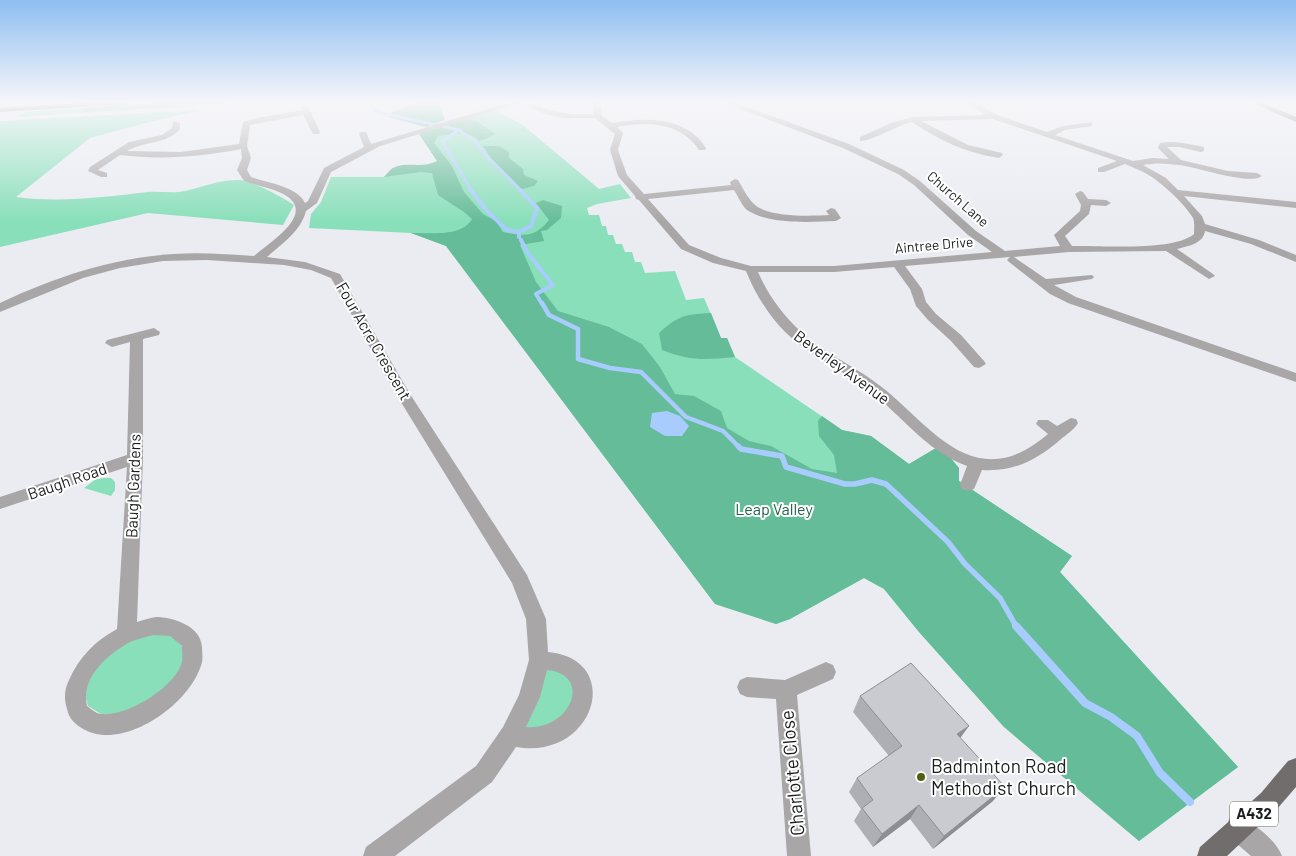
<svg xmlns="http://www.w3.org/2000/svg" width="1296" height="856" viewBox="0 0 1296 856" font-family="Barlow,sans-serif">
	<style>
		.green { fill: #89dfba }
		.forest { fill: #65bc98 }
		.water { fill: #a9ccfe }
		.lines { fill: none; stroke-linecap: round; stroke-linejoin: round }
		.stream-far4 { stroke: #a9ccfe; stroke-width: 3 }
		.stream-far3 { stroke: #a9ccfe; stroke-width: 4 }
		.stream-far2 { stroke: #a9ccfe; stroke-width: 4.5 }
		.stream-far1 { stroke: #a9ccfe; stroke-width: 5.5 }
		.stream { stroke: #a9ccfe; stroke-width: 8 }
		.minor { fill: #a9a6a7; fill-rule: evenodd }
		.major { fill: #726d6d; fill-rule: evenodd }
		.highway { fill: #5f5859; fill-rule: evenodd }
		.wall { fill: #aeafb4 }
		.shaded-wall { fill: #8d8e92 }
		.building { fill: #cacbd1; stroke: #8d8e92 }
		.poi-dot { fill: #4d620e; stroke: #fff; stroke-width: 2 }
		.labels { text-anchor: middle; stroke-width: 4; stroke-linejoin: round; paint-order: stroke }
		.far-street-label { font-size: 14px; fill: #1c1d1f; stroke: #fff }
		.shield { fill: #fff; stroke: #606162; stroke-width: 1 }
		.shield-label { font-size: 15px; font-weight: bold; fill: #1c1d1f }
		.street-label { font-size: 16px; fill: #1c1d1f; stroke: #fff }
		.park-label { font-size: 16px; fill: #22634a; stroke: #fff }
		.near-poi-label { font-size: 19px; fill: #1c1d1f; stroke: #fff; text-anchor: start }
		.near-street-label { font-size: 19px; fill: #1c1d1f; stroke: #fff }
	</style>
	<rect width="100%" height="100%" fill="#eaecf2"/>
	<path class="green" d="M84,108L79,113L18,117L25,112Z
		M201,110L145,123L90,138L16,197C61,203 104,197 148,192C158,191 169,193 179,192C198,189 219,179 239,180C253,181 282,197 294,205L283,225L148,213L0,247V121Z
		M496,110L524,126L599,189L620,184L631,198L597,204L587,208L589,215H599L602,226H606L608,235H613L616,244H622L625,252H632L635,262H641L645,273L675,271L686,300L704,298L721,338H727L735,357L842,430L871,436L909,464L936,448L959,468V481L1072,556L1060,572L1238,767L1139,841L1004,727L919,632L884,589L864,578L790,619L776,624L715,604L446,246L411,233L309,228L311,214L321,202L331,177H384L392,168H442L419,134Z
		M105,478H111L115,482V490L111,496L84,488L96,479Z
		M151,633L174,636L183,648V665L171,684L151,702L110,716L101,714L88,706C87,701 84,695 85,690C88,658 125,641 151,633Z
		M540,662L580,682L567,723L516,731Z"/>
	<path class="forest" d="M262,102L240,103L79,113L84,108L159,102Z
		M415,102H448L439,103L445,120L426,127L388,117L390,113Z
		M466,119L476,121L495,134L486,139L479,141C467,129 453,134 438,136L434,143L452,166L464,192L483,214L496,221L503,232C524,236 535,238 549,220L536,203L543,200L562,206L561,218L547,230L541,231L544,241L520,245L536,282L558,311L609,327L642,344L660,367L675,394L694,396L721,411L727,428L749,441L771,446L812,469L837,473L834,455L819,436L818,421L822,416L842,430L871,436L909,464L936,448L950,457L959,468V481L1072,556L1060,572L1238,767L1139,841L1004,727L919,632L884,589L864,578L790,619L776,624L715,604L446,246L411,233C431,232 460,238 472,219L464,212L438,195L432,173L421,172L384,177C386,175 390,170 393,168C406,161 422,169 437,161L419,134Z
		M483,146H499L509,152V158L523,169L524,175L538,181L534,186L522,189L491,158Z
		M711,313L721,338H727L735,357C706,360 689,361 662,350L659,333C678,316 685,314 711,313Z"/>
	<path class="water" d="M667,411L680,416L689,426L682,436H665L650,427L652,413Z"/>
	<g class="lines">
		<path class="stream-far4" d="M369,102L377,112L459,130L475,141L488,158L521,191
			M459,130L442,141L472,191"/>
		<path class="stream-far3" d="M471,190L487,211L507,230L519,232
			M519,237V232L531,226L537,208L520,190
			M521,240L527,252L553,285L536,294L542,304"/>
		<path class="stream-far2" d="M542,303L549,315L578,329V359L610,368L641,372L686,417L723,431L739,447"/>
		<path class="stream-far1" d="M738,446L741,449L782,456L786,467L845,484H855L872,480L886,484L948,542L965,564L1000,598L1017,628"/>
		<path class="stream" d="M1016,626L1085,703L1111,717L1137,736L1160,773L1190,802"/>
		<path class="minor" d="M511,102H523L380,146L331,172L317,203L306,211C301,231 282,244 267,257L305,262L340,274L410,394L527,575L546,619L548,652C625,659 595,761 516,747L492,782L395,856H363L366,847L476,766L503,727L519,695L529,660L526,619L512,583L396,394L331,278L311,270L284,265L207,260L163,261L120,268L83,278L0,312V303C55,277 112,258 173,254C200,252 227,254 254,256C269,243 317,214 285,195C273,188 257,186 244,181L237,170L242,158L241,149C200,157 160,160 120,155L98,170L107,173V177H101L88,171L90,167L129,142L162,135L172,128L173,121L180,123V129C168,144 144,141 127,151L181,152L239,144L243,122L258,118L302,110L301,104H307L320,132L319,134H313L303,115L250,125L247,146L251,158L247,170L251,177C267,183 297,186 305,203L308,201L324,168L364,147L359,134L360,132H366L371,144ZM547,670C594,675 570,731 526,727L540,697Z
			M526,102C535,102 544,109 553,111C566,114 580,115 593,114L594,102H602L601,115L612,123C645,117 686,116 706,148L705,150H699C681,122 646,121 617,127L623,133L618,150L627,175L644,194L731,185L730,182L735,179L738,180C743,188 747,197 753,203C766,218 811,216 829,215L826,211L831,208L835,209L841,218L836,221C810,222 770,225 747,210C742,206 738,196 734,190L648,199L689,245L721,258L751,266H834L992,252L968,235L914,185L898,174L843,148L722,102H733L849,144L904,170L920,181L976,231L1005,251L1060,246L1054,235L1080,211L1081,205L1075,194L1080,191L1083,192L1088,199L1106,200L1111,203L1106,206L1091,205L1089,214L1065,236L1072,246C1101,245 1173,252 1194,234C1194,229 1195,223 1193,218C1185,204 1161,182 1147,174C1140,170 1132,167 1125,164L1104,172H1098V168L1117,161L993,119L921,121L968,145L1002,153L1003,155L999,158C966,153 939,140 912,122C898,125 870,142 860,141V137L891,123L913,117L986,115L965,102H974L997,115L1047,132L1063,126L1092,122V126L1065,130L1055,135L1133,161L1152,158L1169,159L1158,148L1160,143C1175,140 1189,144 1204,147V151L1201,152L1179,147H1167L1181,160L1228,171L1257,173L1262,176C1249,186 1195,166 1178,165C1166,163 1154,163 1143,165L1166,178L1178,190L1296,202V208L1184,196L1202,216L1205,224L1259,240L1296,255V262L1251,244L1205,231C1203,244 1188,246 1177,249L1213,274L1215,276L1209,279L1166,251L1069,252L1014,257L1046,279L1092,275L1094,277L1092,279L1054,285L1076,297L1296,373V382L1068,303L1050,294L1009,262L1007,260L1010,257L905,266L922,289L926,302L936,314L961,335L984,361L986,364L979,368L974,367L951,341L928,320L916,306L910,289L894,267L834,272H758C768,295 782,314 800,331C822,352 851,364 875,382C907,404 940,450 979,458C1007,463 1027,451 1048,434L1036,424L1038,420H1048L1057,426L1071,418L1076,419L1078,423C1074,430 1067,434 1061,439C1037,460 1014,472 982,470L974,489L968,491L962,489L960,485L967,466C930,453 906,421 877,397C853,377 825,363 800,345C776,327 757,299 746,271L713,263L681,249L639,200L636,199L635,196L618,176L610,150L615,134L595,118H562L543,113L526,106Z
			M154,328L160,332L159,335L143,339V458L137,622C143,620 149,618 156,617C173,617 201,626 202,647C202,652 203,657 202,662C192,704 120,755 80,727C73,722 69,718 67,709C64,699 64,690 69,680C79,657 95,641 117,629L127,467L0,509V497L127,455L130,342L112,347L105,343L107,340ZM153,635L170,636L182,646C182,651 183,657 182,662C176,687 122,721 97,713C93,711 90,708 87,706C80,678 108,654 130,642C137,639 146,637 153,635Z
			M826,662L833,665L836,672L833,679L797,695L811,856H787L776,699L747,697L740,694L737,687L740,680L747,677L785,680Z
			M1238,816C1254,823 1276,840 1282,856H1251L1229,837L1226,828L1229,819Z"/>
		<path class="major" d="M1250,102H1260L1296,117V122Z
			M1296,758V787L1277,809L1227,856H1197L1200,847L1261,793L1288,761Z"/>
		<path class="highway" d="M94,102H133L129,104L0,112V108Z"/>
	</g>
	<path class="wall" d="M860,696L960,738L993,801L933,849L910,819L873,847L854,821L861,809L849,792L857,778L889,756L853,712Z"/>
	<path class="shaded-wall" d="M969,726L958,741L957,734Z
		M1005,787L993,801L933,849L944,836Z
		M919,805L910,819L873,847L882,834Z"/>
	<path class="building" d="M911,663L969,726L957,734L1005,787L944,836L919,805L882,834L862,808L873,800L857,778L902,746L860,696Z"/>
	<linearGradient id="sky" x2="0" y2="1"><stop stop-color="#8fbef1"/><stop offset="0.46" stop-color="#f6f6f9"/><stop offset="1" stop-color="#f6f6f9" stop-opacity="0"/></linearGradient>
	<rect width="1296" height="222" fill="url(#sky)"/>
	<circle class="poi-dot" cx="921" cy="777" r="5"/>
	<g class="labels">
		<g class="far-street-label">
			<text transform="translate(958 199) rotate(41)" y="5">Church Lane</text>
			<text transform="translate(934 245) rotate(-5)" y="5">Aintree Drive</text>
		</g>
		<rect class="shield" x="1230" y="801.5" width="48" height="25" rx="4"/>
		<g class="shield-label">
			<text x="1254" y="819">A432</text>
		</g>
		<g class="street-label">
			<text transform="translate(374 341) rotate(60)" y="6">Four Acre Crescent</text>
			<text transform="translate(842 367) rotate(36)" y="6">Beverley Avenue</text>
			<text transform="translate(67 481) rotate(-19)" y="6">Baugh Road</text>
			<text transform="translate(133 486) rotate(-88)" y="6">Baugh Gardens</text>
		</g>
		<g class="park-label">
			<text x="774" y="515">Leap Valley</text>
		</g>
		<g class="near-poi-label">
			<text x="931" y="773">Badminton Road<tspan x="931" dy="22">Methodist Church</tspan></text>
		</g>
		<g class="near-street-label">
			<text transform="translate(792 773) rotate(-95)" y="7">Charlotte Close</text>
		</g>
	</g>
</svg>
